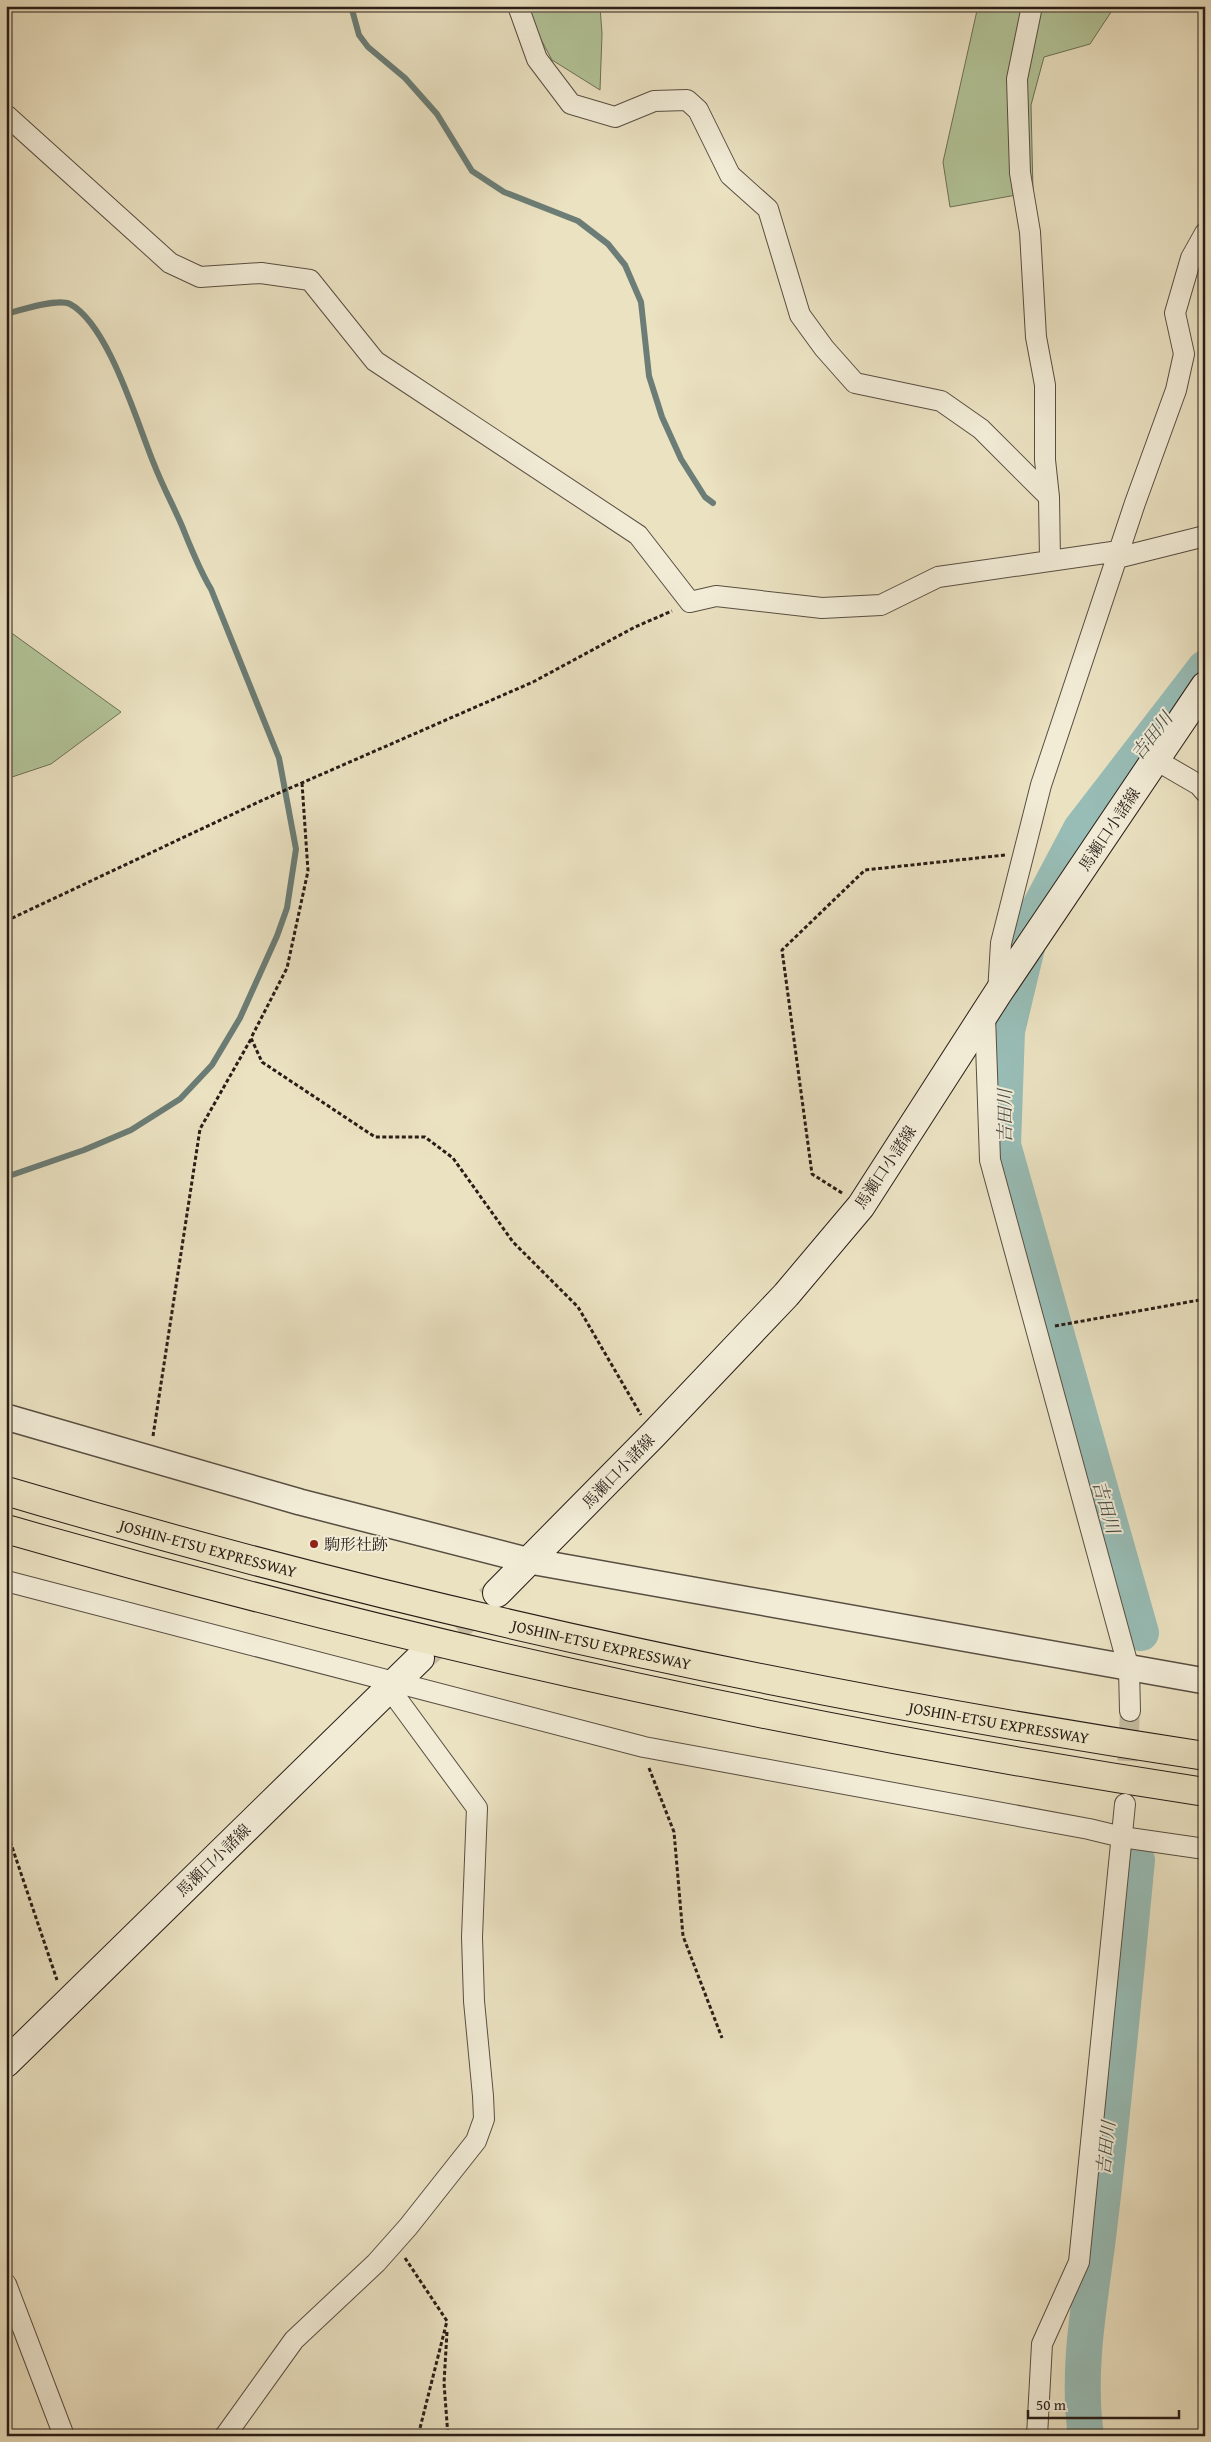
<svg xmlns="http://www.w3.org/2000/svg" width="1211" height="2442" viewBox="0 0 1211 2442" font-family="'Gentium Book Plus','Noto Serif JP',serif">
	<style>
		.green { fill: #b2c498; stroke: #6d7058 }
		.lines { fill: none; stroke-linecap: round; stroke-linejoin: round }
		.stream { stroke: #6b7d76; stroke-width: 6 }
		.river { stroke: #98bdb6; stroke-width: 36 }
		.minor-tunnel { stroke: #c4bba0; stroke-width: 20; stroke-dasharray: 20 10; stroke-linecap: butt }
		.secondary-tunnel { stroke: #c4bba0; stroke-width: 28; stroke-dasharray: 28 14; stroke-linecap: butt }
		.minor-casing { stroke: #594e42; stroke-width: 22 }
		.tertiary-casing { stroke: #594e42; stroke-width: 28 }
		.secondary-casing { stroke: #281d17; stroke-width: 30 }
		.motorway-casing { stroke: #281d17; stroke-width: 30 }
		.path { stroke: #281d17; stroke-width: 3; stroke-dasharray: 4 2.5; stroke-linecap: butt }
		.minor { stroke: #f2ecd7; stroke-width: 20 }
		.tertiary { stroke: #f2ecd7; stroke-width: 25 }
		.secondary { stroke: #f2ecd7; stroke-width: 28 }
		.motorway { stroke: #ebe2c2; stroke-width: 28 }
		.poi-dot { fill: #8f2418; stroke: #f2ecd7; stroke-width: 2 }
		.labels { text-anchor: middle; stroke-width: 4; stroke-linejoin: round; paint-order: stroke }
		.street-label { font-size: 16px; fill: #281d17; stroke: #f2ecd7 }
		.poi-label { font-size: 16px; fill: #281d17; stroke: #f2ecd7; text-anchor: start }
		.water-label { font-size: 18px; font-style: italic; fill: #4a4d47; stroke: #f2ecd7 }
	</style>
	<rect width="100%" height="100%" fill="#ebe2c2"/>
	<filter id="stains"><feTurbulence type="fractalNoise" baseFrequency=".004" numOctaves="4"/><feColorMatrix values="0 0 0 0 .2 0 0 0 0 .09 0 0 0 0 .02 0 0 0 .5 -.17"/></filter>
	<radialGradient id="worn" r=".72"><stop offset=".6" stop-color="#630" stop-opacity="0"/><stop offset="1" stop-color="#630" stop-opacity=".3"/></radialGradient>
	<path class="green" d="M531,6H600L602,34L600,90L552,60L530,19Z
		M978,6H1115L1090,44L1044,57L1031,105L1033,192L950,207L943,162Z
		M6,629L121,712L51,764L6,779Z"/>
	<g class="lines">
		<path class="stream" d="M351,6L359,35L368,47L405,78L437,114L472,171L504,192L578,221L608,244L625,265L641,302L649,376L662,417L681,459L705,497L713,503
			M6,314C20,310 57,298 70,304C109,325 137,423 154,464C162,485 173,505 182,526C191,548 199,569 211,589L279,758L296,849L287,908L277,936L240,1018L212,1065L180,1099L131,1130L84,1150L6,1177"/>
		<path class="river" d="M1141,1633L1003,1145L1007,1031L1034,918L1081,829L1205,668
			M1086,2436C1076,2367 1091,2297 1099,2229C1114,2106 1125,1983 1137,1860"/>
		<path class="minor-tunnel" d="M1126,1791L1130,1711"/>
		<path class="secondary-tunnel" d="M424,1655L497,1593"/>
		<g class="minor-casing">
			<path id="minor" d="M518,6L537,59L571,104L615,117L654,101L687,100L698,110L730,175L768,209L800,315L824,348L855,383L941,401L981,429L1049,497
				M1032,6L1017,79L1020,173L1030,232L1036,337L1045,385V460L1049,497L1050,560
				M6,115L170,263L200,277L261,273L310,280L375,361L638,535L690,602L716,596L822,608L881,605L938,577L1119,551
				M1117,558L1205,536
				M1156,760L1199,785L1205,792
				M998,993L1001,943L1041,785L1135,503L1176,390L1184,354L1175,313L1191,258L1205,233
				M985,1016L990,1160L1129,1669L1130,1711
				M6,1581L644,1747L1089,1829L1122,1837L1205,1849
				M6,2284L64,2436
				M225,2436L294,2340L376,2263L408,2227L476,2141L484,2119L483,2096L474,2001L472,1937L477,1808L389,1688
				M1037,2436L1042,2344L1079,2262L1125,1804"/>
		</g>
		<g class="tertiary-casing">
			<path id="tertiary" d="M6,1417L300,1502L530,1561L1205,1681"/>
		</g>
		<g class="secondary-casing">
			<path id="secondary" d="M497,1593L653,1435L786,1295L861,1206L998,993L1205,686
				M6,2063L420,1658"/>
		</g>
		<g class="motorway-casing">
			<g id="motorway">
				<path id="s1" d="M6,1491C399,1608 800,1695 1205,1756"/>
				<path d="M6,1529C400,1642 800,1730 1205,1792"/>
			</g>
		</g>
		<path class="path" d="M302,783L308,871L287,968L251,1038L262,1062L375,1137H425L453,1158L513,1242L578,1307L641,1415
			M6,921L265,799L533,682L635,627L672,611
			M842,1193L812,1174L782,950L865,870L1005,855
			M1055,1326L1205,1299
			M153,1436L200,1129L251,1039
			M649,1768L674,1832L683,1936L722,2038
			M6,1829L57,1980
			M405,2258L447,2321L418,2436
			M447,2332L444,2383L448,2436"/>
		<use href="#minor" class="minor"/>
		<use href="#tertiary" class="tertiary"/>
		<use href="#secondary" class="secondary"/>
		<use href="#motorway" class="motorway"/>
	</g>
	<circle class="poi-dot" cx="314" cy="1544" r="5"/>
	<g class="labels">
		<g class="street-label">
			<text transform="translate(1109 829) rotate(-56)" y="6">馬瀬口小諸線</text>
			<text transform="translate(885 1167) rotate(-56)" y="6">馬瀬口小諸線</text>
			<text transform="translate(618 1471) rotate(-46)" y="6">馬瀬口小諸線</text>
			<text dy="6" stroke="none"><textPath href="#s1" startOffset="210">JOSHIN-ETSU EXPRESSWAY</textPath></text>
			<text dy="6" stroke="none"><textPath href="#s1" startOffset="615">JOSHIN-ETSU EXPRESSWAY</textPath></text>
			<text dy="6" stroke="none"><textPath href="#s1" startOffset="1020">JOSHIN-ETSU EXPRESSWAY</textPath></text>
			<text transform="translate(213 1860) rotate(-44)" y="6">馬瀬口小諸線</text>
		</g>
		<g class="poi-label">
			<text x="324" y="1550">駒形社跡</text>
		</g>
		<g class="water-label">
			<text transform="translate(1152 736) rotate(-52)" y="6">吉田川</text>
			<text transform="translate(1005 1116) rotate(-90)" y="6">吉田川</text>
			<text transform="translate(1106 1507) rotate(74)" y="6">吉田川</text>
			<text transform="translate(1106 2148) rotate(-84)" y="6">吉田川</text>
		</g>
	</g>
	<rect width="1211" height="2442" fill="none" stroke="#ebe2c2" stroke-width="25"/>
	<rect x="8" y="8" width="1196" height="2427" fill="none" stroke="#281d17" stroke-width="2.5"/>
	<rect x="12" y="12" width="1186" height="2417" fill="none" stroke="#281d17"/>
	<path d="M1028 2410v8h151v-8" fill="none" stroke="#281d17" stroke-width="2.5"/>
	<text x="1036" y="2410" font-size="15" fill="#281d17" stroke="#f2ecd7" stroke-width="4" paint-order="stroke">50 m</text>
	<rect width="100%" height="100%" filter="url(#stains)"/>
	<rect width="100%" height="100%" fill="url(#worn)"/>
</svg>
